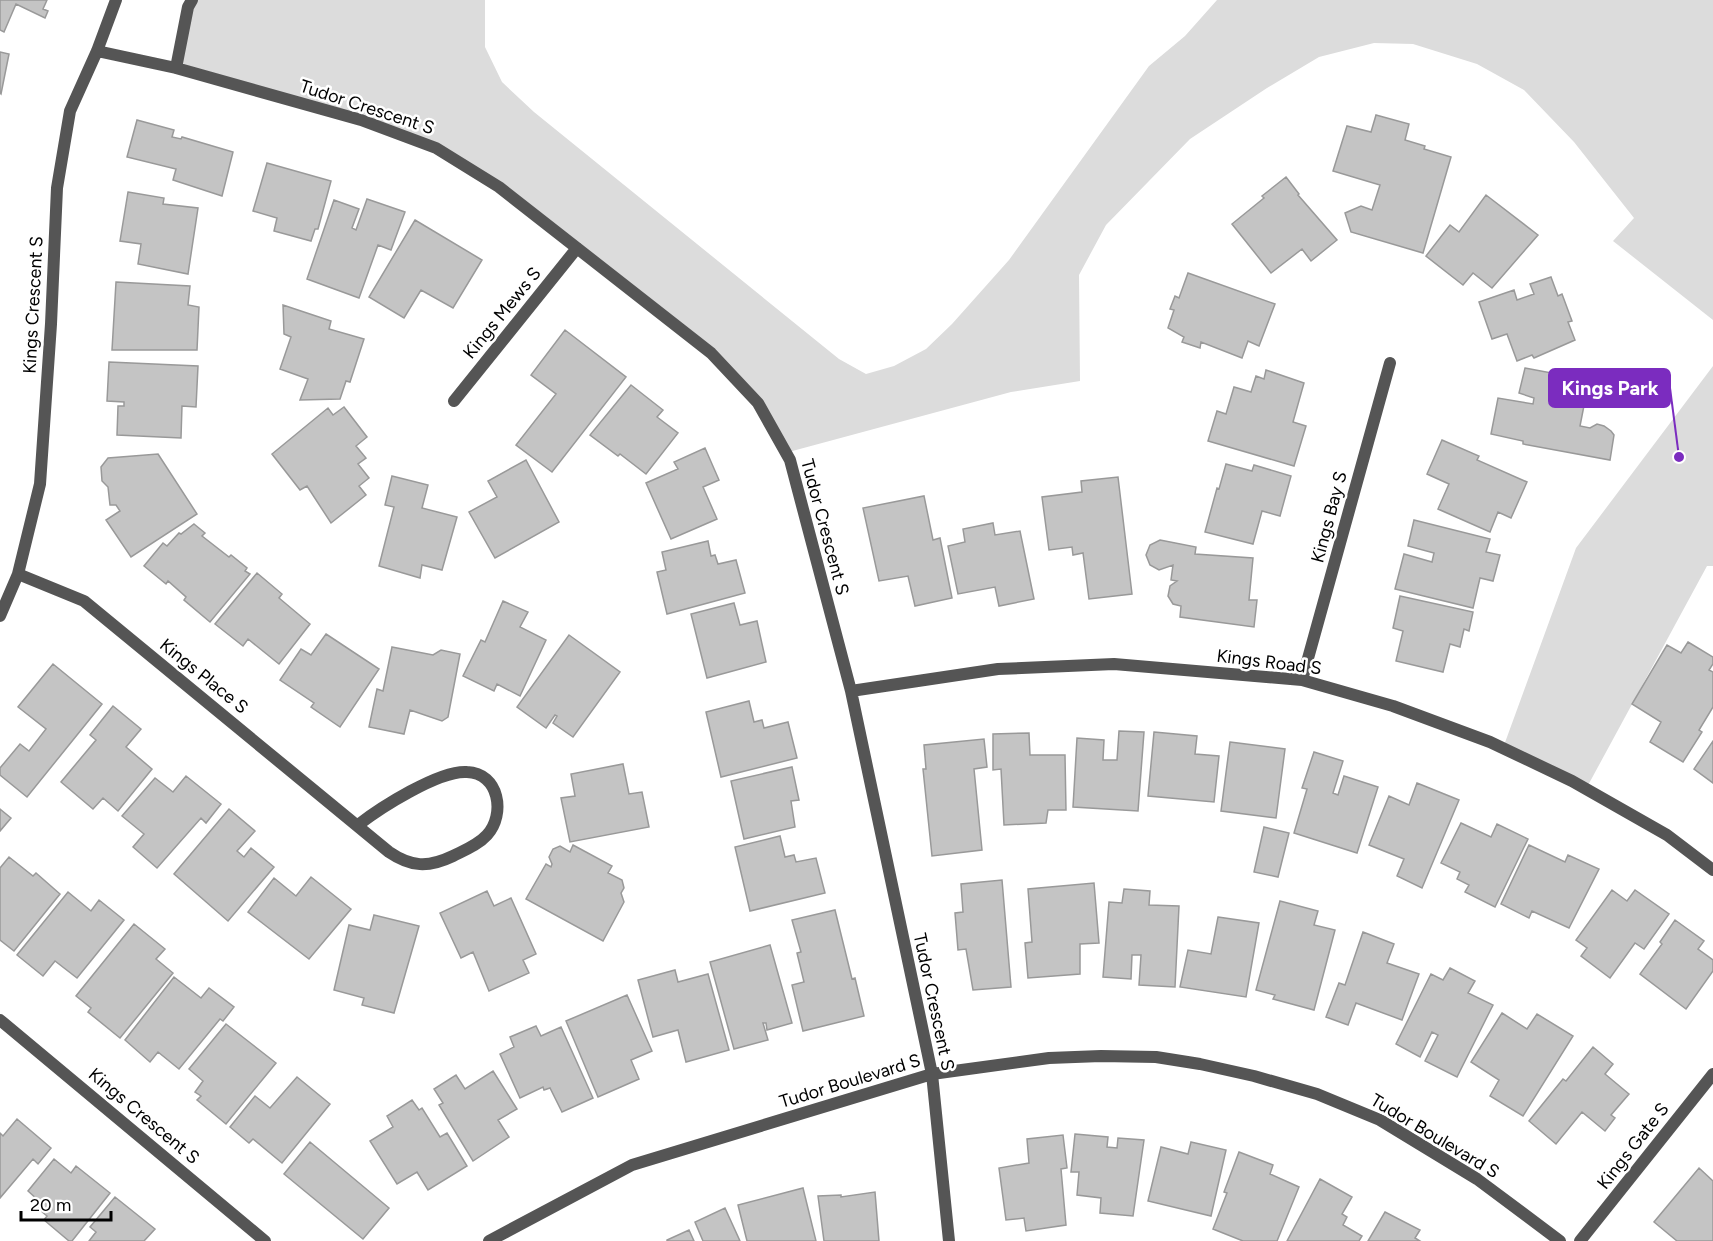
<svg xmlns="http://www.w3.org/2000/svg" width="1713" height="1241" viewBox="0 0 1713 1241" font-family="Figtree,sans-serif">
	<style>
		.green { fill: #dcdcdc }
		.building { fill: #c4c4c4; stroke: #999; stroke-width: 1.5 }
		.lines { fill: none; stroke-linecap: round; stroke-linejoin: round }
		.street { stroke: #555; stroke-width: 12 }
		.labels { text-anchor: middle; stroke-width: 5; stroke-linejoin: round; paint-order: stroke }
		.street-label { font-size: 18px; fill: #000; stroke: #fff }
		.leader { fill: none; stroke: #7b2cbf; stroke-width: 2 }
		.callout-dot { fill: #7b2cbf; stroke: #fff; stroke-width: 2 }
		.callout { fill: #7b2cbf; stroke: #7b2cbf; stroke-width: 2 }
		.callout-label { font-size: 20px; text-anchor: middle; font-weight: bold; fill: #fff }
	</style>
	<rect width="100%" height="100%" fill="#fff"/>
	<path class="green" d="M192,0H485V47L502,82L534,112L839,359L866,374L894,366L926,349L952,324L1009,260L1149,66L1185,36L1217,0H1713V320L1613,241L1634,218L1574,142L1524,90L1477,64L1413,44L1374,43L1319,57L1267,88L1190,139L1106,225L1079,275L1080,381L1011,392L785,453L758,403L711,353L577,248L436,148L176,68Z
		M1713,366V566H1707L1586,789L1503,748L1576,548Z"/>
	<path class="building" d="M0,0H47L43,9L48,11L45,18L16,4L4,32L0,30Z
		M0,52L9,54L1,94L0,93Z
		M1376,115L1409,124L1405,140L1425,146L1424,149L1451,157L1423,253L1351,232L1345,213L1361,206L1372,210L1380,185L1333,171L1347,126L1371,132Z
		M137,120L174,130L172,137L181,139L182,137L233,152L222,196L173,180L176,169L127,157Z
		M267,163L331,181L318,229H315L311,241L274,231L277,218L253,211Z
		M1286,177L1299,194L1298,195L1337,240L1311,261L1302,249L1271,273L1232,224L1264,198L1262,196Z
		M128,192L164,198L163,204L198,208L188,274L138,264L141,244L120,241Z
		M1486,195L1538,235L1492,288L1473,273L1463,285L1426,256L1450,225L1459,232Z
		M367,199L405,212L391,250L378,245L359,298L307,279L334,200L359,209L352,228L356,230Z
		M415,220L482,260L453,308L421,290L404,318L369,297Z
		M1188,273L1275,304L1259,346L1248,341L1242,358L1201,342L1200,348L1182,342L1184,337L1168,328L1174,310L1170,309L1175,296L1179,298Z
		M1551,277L1558,296L1562,294L1572,321L1568,322L1575,340L1534,358L1532,355L1517,361L1507,334L1492,339L1479,302L1514,290L1517,300L1534,294L1530,284Z
		M116,282L190,286L188,305L199,307L197,350H112Z
		M283,305L331,321L329,329L364,339L350,382L346,381L340,399L300,400L308,379L280,369L291,337L284,334Z
		M565,330L626,377L552,472L516,445L556,394L531,375Z
		M109,362L198,366L196,407L182,406L181,438L117,435L118,406H124V402L107,401Z
		M1525,368L1589,380L1580,426L1590,428L1597,424L1604,426L1611,431L1614,435L1610,460L1523,444V441L1491,434L1498,398L1533,404L1534,398L1519,393Z
		M1266,370L1304,383L1293,422L1306,426L1294,466L1208,441L1217,411L1226,414L1234,387L1251,392L1256,376L1264,379Z
		M631,385L663,410L657,417L678,433L646,474L620,454L618,456L590,435Z
		M344,407L367,437L356,446L366,458L358,464L369,478L359,486L366,495L331,523L307,486L300,490L272,454L328,408L333,415Z
		M1442,440L1479,456L1477,460L1527,482L1511,518L1498,512L1490,532L1438,509L1449,484L1427,474Z
		M705,448L719,480L703,487L717,519L671,539L646,483L678,469L674,462Z
		M158,454L197,514L131,557L106,520L120,511L116,505H110L108,487L102,481L101,467L108,458Z
		M526,460L559,522L495,558L469,512L497,497L488,481Z
		M1226,464L1252,471L1254,465L1291,476L1280,516L1262,511L1253,544L1205,532L1217,488L1219,489Z
		M392,476L428,485L422,508L457,517L442,570L422,565L420,578L379,566L394,507L385,505Z
		M1118,477L1132,594L1089,599L1083,553L1073,555L1072,547L1049,550L1042,497L1082,492L1081,481Z
		M924,496L933,540L940,538L952,598L915,606L908,576L879,581L863,508Z
		M1414,520L1490,539L1486,552L1500,555L1493,581L1480,578L1473,608L1395,589L1404,554L1432,562L1434,553L1408,546Z
		M993,523L995,535L1020,531L1034,599L999,606L995,587L958,594L948,546L965,542L963,529Z
		M194,524L205,533L202,536L229,557L231,555L247,568L245,571L250,574L210,622L184,600L186,597L168,581L166,584L144,566L163,543L167,546L179,533L181,534Z
		M1160,540L1196,547L1195,554L1253,558L1249,600H1257L1254,627L1180,617L1181,606L1173,604L1168,596L1170,586L1177,581L1171,580L1173,565L1159,570L1150,565L1146,555L1150,545Z
		M708,541L711,556L715,555L718,564L736,560L745,593L667,614L657,572L666,570L662,552Z
		M257,573L282,594L279,598L310,624L279,664L248,639L243,646L215,624Z
		M1400,596L1473,612L1469,631L1464,629L1460,647L1450,644L1443,672L1396,661L1403,631L1393,628Z
		M503,601L528,612L520,627L546,640L520,696L497,684L494,691L463,676L481,640L485,642Z
		M734,603L740,625L757,621L766,662L707,678L691,614Z
		M326,634L379,669L340,727L311,707L314,703L280,680L301,649L311,655Z
		M569,635L620,672L573,737L553,723L557,716L555,715L546,728L517,707Z
		M1688,642L1713,657V664L1709,670L1713,672V707L1699,730L1702,732L1683,762L1650,742L1661,722L1632,704L1667,645L1681,653Z
		M392,647L433,655L441,650L460,654L448,717L442,721L410,710L404,734L369,727L377,689L383,691Z
		M53,664L102,704L27,797L0,775V768L20,744L29,751L46,729L18,707Z
		M749,701L754,722L762,720L764,728L788,722L797,758L721,777L706,712Z
		M113,706L141,729L126,747L152,769L118,811L103,798L93,809L61,782L96,740L90,735Z
		M1119,731L1144,732L1138,811L1073,807L1077,738L1104,740L1103,760H1117Z
		M1154,732L1197,736L1195,754L1219,756L1214,802L1148,796Z
		M1029,733L1030,755H1065L1066,810H1048L1046,823L1004,825L1001,769L993,770V734Z
		M984,739L987,767L974,769L982,850L932,856L923,769H926L924,745Z
		M1713,741V783L1694,769Z
		M1230,742L1285,749L1276,818L1221,811Z
		M1314,752L1343,761L1333,793L1338,795L1344,776L1378,787L1357,853L1294,833L1307,789L1302,788Z
		M623,764L629,794L642,792L649,827L570,842L561,798L575,796L571,774Z
		M792,767L799,800L791,801L795,827L744,839L731,781Z
		M186,776L221,804L206,823L201,818L157,868L133,847L144,834L122,816L155,778L173,792Z
		M1417,783L1459,800L1422,888L1397,876L1404,859L1369,845L1389,796L1409,805Z
		M0,809L11,818L0,831Z
		M229,809L255,831L237,851L244,857L251,848L274,867L228,921L174,874Z
		M1461,823L1491,837L1497,824L1528,839L1495,907L1465,892L1469,885L1457,879L1460,872L1441,863Z
		M1264,827L1289,833L1278,877L1254,872Z
		M780,836L785,857L794,855L796,862L816,858L825,893L750,911L735,847Z
		M573,845L612,866L608,873L622,880L624,888L621,893L624,902L603,941L526,899L546,864L551,867L552,864L549,857L553,849L560,846L570,852Z
		M1529,845L1565,862L1568,855L1599,869L1569,928L1532,911L1529,918L1501,904Z
		M9,857L33,876L36,873L60,894L14,951L0,940V868Z
		M311,877L351,909L309,959L248,912L274,878L296,896Z
		M1002,880L1011,987L973,990L966,949L958,950L955,913L963,912L961,884Z
		M1094,883L1099,943L1080,944V974L1028,978L1025,943L1032,942L1028,889Z
		M1124,889L1150,891L1149,905L1179,906L1175,987L1139,985L1141,955H1132L1131,979L1103,977L1109,902L1122,903Z
		M1612,890L1627,901L1635,890L1669,914L1644,949L1635,943L1610,978L1581,956L1587,948L1576,940Z
		M487,891L494,906L511,898L536,954L523,960L529,973L489,991L473,952L461,958L440,913Z
		M68,892L91,911L99,900L124,920L77,978L55,961L43,976L17,955Z
		M1280,901L1318,911L1314,925L1335,930L1314,1010L1273,999L1275,995L1256,990Z
		M835,910L852,979L855,978L864,1016L803,1031L792,985L804,982L797,953L801,952L792,920Z
		M374,915L419,926L394,1013L362,1005L364,998L334,990L349,925L370,930Z
		M1218,917L1259,923L1246,997L1180,987L1188,950L1211,954Z
		M1675,920L1704,941L1698,949L1713,960V971L1686,1009L1640,974L1662,944L1660,942Z
		M134,924L165,949L156,959L173,973L120,1038L88,1012L91,1008L76,996Z
		M1363,932L1394,944L1387,963L1419,974L1402,1020L1356,1003L1348,1025L1326,1017L1339,983L1345,985Z
		M770,945L792,1023L767,1030L766,1023H763L768,1040L734,1049L710,962Z
		M1450,968L1475,981L1468,993L1493,1005L1457,1077L1425,1061L1438,1035L1432,1032L1420,1057L1396,1044L1431,974L1443,980Z
		M675,970L678,982L708,974L729,1050L686,1062L678,1030L653,1037L638,980Z
		M174,977L201,998L209,988L234,1007L223,1021L220,1019L179,1069L158,1052L150,1062L125,1040Z
		M627,995L652,1051L631,1060L639,1079L598,1097L566,1021Z
		M1502,1013L1527,1029L1537,1014L1573,1036L1523,1116L1490,1096L1499,1080L1471,1062Z
		M226,1024L276,1063L226,1124L197,1100L201,1096L195,1092L203,1081L189,1069Z
		M536,1026L541,1036L561,1027L593,1098L562,1112L550,1088L544,1090L543,1087L520,1098L500,1054L514,1047L510,1037Z
		M1593,1047L1613,1064L1605,1074L1629,1094L1611,1115L1615,1118L1605,1131L1582,1112L1556,1144L1529,1121L1563,1079L1566,1081Z
		M493,1071L517,1109L498,1120L509,1137L473,1161L439,1105L443,1103L434,1089L456,1075L465,1089Z
		M297,1077L330,1104L282,1163L253,1139L249,1143L230,1127L255,1096L270,1108Z
		M412,1100L419,1110L422,1108L440,1137L447,1133L467,1166L428,1190L417,1172L397,1184L370,1141L393,1127L387,1116Z
		M17,1119L51,1148L38,1164L33,1159L0,1198V1133L3,1136Z
		M1075,1134L1108,1137L1107,1147L1117,1148L1118,1138L1144,1140L1133,1216L1100,1213L1101,1198L1077,1195L1079,1172H1071Z
		M1063,1135L1067,1168L1061,1169L1066,1225L1026,1231L1024,1218L1006,1220L999,1168L1029,1163L1027,1139Z
		M310,1142L389,1208L363,1239L284,1174Z
		M1191,1142L1226,1150L1211,1216L1148,1201L1161,1147L1188,1154Z
		M1239,1152L1273,1165L1270,1174L1299,1187L1277,1241H1243L1213,1229L1227,1193L1224,1192Z
		M54,1159L71,1173L76,1166L110,1193L72,1241H69L44,1220L47,1216L35,1206L40,1202L28,1191Z
		M1699,1168L1713,1181V1241H1677L1654,1222Z
		M1320,1179L1352,1197L1342,1214L1347,1217L1343,1225L1362,1236L1359,1241H1287Z
		M803,1188L816,1241H747L738,1205Z
		M875,1192L879,1241H824L818,1196L841,1195V1197Z
		M115,1197L155,1229L144,1241H89L96,1232L90,1227Z
		M725,1208L740,1241H703L695,1222Z
		M1385,1212L1420,1230L1415,1238L1420,1241H1368Z
		M689,1230L694,1241H667V1240Z"/>
	<g class="lines">
		<path class="street" d="M97,51L176,68L361,120L436,148L499,187L711,353L758,403L790,460L851,691L932,1074L949,1241
			M176,68L188,7L192,0
			M454,401L577,248
			M18,574L84,601L389,852C411,867 428,868 453,856C465,850 478,845 487,835C506,814 499,773 467,772C439,770 380,808 358,825
			M0,616L18,574L40,484L51,324L57,188L70,111L97,51L116,0
			M1302,680L1390,363
			M851,691L998,669L1114,664L1302,680L1393,706L1490,742L1572,781L1667,835L1713,870
			M0,1020L265,1241
			M489,1241L632,1165L932,1074L1049,1058L1101,1056L1156,1057L1200,1064L1254,1076L1317,1094L1380,1120L1477,1179L1560,1241
			M1580,1241L1713,1074"/>
	</g>
	<g class="labels">
		<g class="street-label">
			<text transform="translate(367 107) rotate(18)" y="6">Tudor Crescent S</text>
			<text transform="translate(33 305) rotate(-87)" y="6">Kings Crescent S</text>
			<text transform="translate(502 313) rotate(-51)" y="6">Kings Mews S</text>
			<text transform="translate(1329 517) rotate(-75)" y="6">Kings Bay S</text>
			<text transform="translate(825 527) rotate(75)" y="6">Tudor Crescent S</text>
			<text transform="translate(1269 662) rotate(7)" y="6">Kings Road S</text>
			<text transform="translate(204 676) rotate(39)" y="6">Kings Place S</text>
			<text transform="translate(934 1002) rotate(78)" y="6">Tudor Crescent S</text>
			<text transform="translate(850 1081) rotate(-17)" y="6">Tudor Boulevard S</text>
			<text transform="translate(144 1116) rotate(40)" y="6">Kings Crescent S</text>
			<text transform="translate(1435 1136) rotate(31)" y="6">Tudor Boulevard S</text>
			<text transform="translate(1633 1146) rotate(-52)" y="6">Kings Gate S</text>
		</g>
	</g>
	<path class="leader" d="M1679 457L1670 388"/>
	<circle class="callout-dot" cx="1679" cy="457" r="6"/>
	<rect class="callout" x="1549" y="369" width="121" height="38" rx="6"/>
	<g class="callout-label">
		<text x="1610" y="395">Kings Park</text>
	</g>
	<path d="M21 1211v9h90v-9" fill="none" stroke="#000000" stroke-width="3"/>
	<text x="30" y="1211" font-size="18" fill="#000000" stroke="#ffffff" stroke-width="4.5" paint-order="stroke">20 m</text>
</svg>
